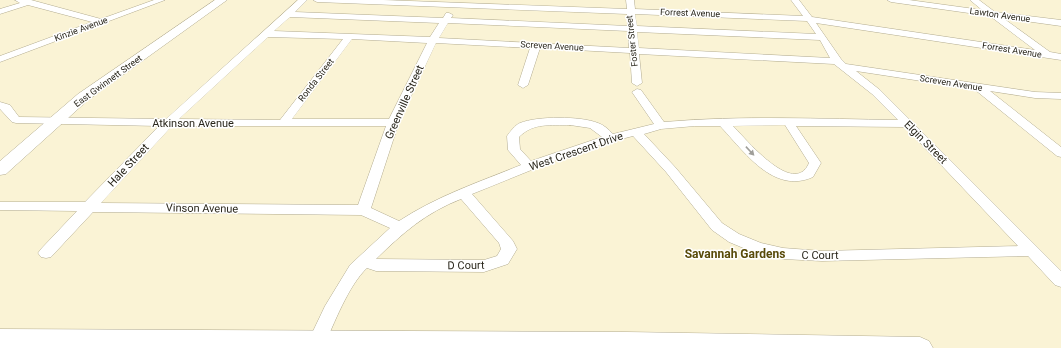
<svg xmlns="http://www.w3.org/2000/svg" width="1061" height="348" viewBox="0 0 1061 348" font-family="Roboto,sans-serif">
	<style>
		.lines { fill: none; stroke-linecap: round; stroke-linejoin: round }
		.minor-casing { stroke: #b3ac90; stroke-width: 1 }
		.secondary-casing { stroke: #b3ac90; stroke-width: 1 }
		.minor { fill: #fff; fill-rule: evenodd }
		.secondary { fill: #fff; fill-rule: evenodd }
		.oneway { fill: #9f9e99 }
		.labels { text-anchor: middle; stroke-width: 3; stroke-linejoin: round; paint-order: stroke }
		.far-street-label { font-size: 9px; fill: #2a271c; stroke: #fff }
		.street-label { font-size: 11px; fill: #2a271c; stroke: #fff }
		.neighbourhood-label { font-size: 12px; font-weight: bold; fill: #584a09; stroke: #fff }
	</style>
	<rect width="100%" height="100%" fill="#faf3d5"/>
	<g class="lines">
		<g class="minor-casing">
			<path id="minor" d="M15,0H31L101,19L154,0H165L0,62V56L92,22L28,5L0,14V9L20,3Z
				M298,0H307L295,12L443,18L446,13H449L453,15L451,18L628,26L627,14L317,2L313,0H383L627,9L626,0H634L635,9L803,16L791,0H799L812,17L1035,50L990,16L891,2L887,0H909L982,10L970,0H979L995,12L1061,20V26L1003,18L1050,52L1061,54V60L816,23L841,59L846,64L1035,92L1061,93V99L1035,98L990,91L1061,147V157L1057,156L974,89L856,71L880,90L1061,271V287L1055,285L1028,256L822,261L783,259L753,252L729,242L712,230L666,172L633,136C578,149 525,173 472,194L513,241L517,249L508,264L484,272L376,271L367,268C348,286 334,324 323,348H305L325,306L350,265L390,228L361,215L93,212L51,257L46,258L41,257L38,253L41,249L77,211L0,210V202H85L159,126L16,123L12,122L0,109V102L10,105L19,117L166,119ZM635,14L807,21L816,34L637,26ZM290,17L439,23L430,37L274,31ZM448,23L628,31L629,48L439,38ZM637,32L820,40L830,58L639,48ZM268,37L343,39L280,120L179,119ZM352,39L427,43L389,119H292ZM436,43L530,48L518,85L523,88L528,85L540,48L630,53L632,83L637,86L642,83L639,54L834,64L872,94L898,120C820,119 742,115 664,122L641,90L637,89L632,92L654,124L613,134C608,129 604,125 598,123C581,116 537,116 520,123C515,125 510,132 507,136L508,150L521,165C479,182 437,196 399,221L371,208L399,122ZM570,125L590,128L602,137L531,161L520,149L519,137C534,122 550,126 570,125ZM785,125L809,163C794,198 746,139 733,126ZM172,126H386L358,205L101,203ZM695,126H720C744,151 773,195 813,177L821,163L796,126L905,127L1018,246L822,251L783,248L761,243L739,234L722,223L675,167L644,134L661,129ZM461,199L499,243L501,249L497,256L484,260L376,259C403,233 425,213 461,199Z"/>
		</g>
		<g class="secondary-casing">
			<path id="secondary" d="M215,0H227L88,100L6,174L0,175V161L78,94Z
				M0,329L627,332L920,337L929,341L933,348H0Z"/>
		</g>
		<use href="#minor" class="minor"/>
		<use href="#secondary" class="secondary"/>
	</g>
	<defs><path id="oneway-solid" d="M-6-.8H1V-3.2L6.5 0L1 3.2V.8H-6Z"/></defs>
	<use class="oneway" href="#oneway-solid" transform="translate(750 151) rotate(47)"/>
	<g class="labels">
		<g class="far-street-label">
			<text transform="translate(690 13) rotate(2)" y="3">Forrest Avenue</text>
			<text transform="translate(1000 15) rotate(8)" y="3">Lawton Avenue</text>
			<text transform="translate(81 29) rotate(-20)" y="3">Kinzie Avenue</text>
			<text transform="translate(632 41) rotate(-96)" y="3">Foster Street</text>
			<text transform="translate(552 46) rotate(3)" y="3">Screven Avenue</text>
			<text transform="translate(1012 50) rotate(9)" y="3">Forrest Avenue</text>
			<text transform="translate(316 80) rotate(-52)" y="3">Ronda Street</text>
			<text transform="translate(108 81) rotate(-36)" y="3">East Gwinnett Street</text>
			<text transform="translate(951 83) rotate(9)" y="3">Screven Avenue</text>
		</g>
		<g class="street-label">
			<text transform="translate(404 102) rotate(-66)" y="4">Greenville Street</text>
			<text x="193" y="127">Atkinson Avenue</text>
			<text transform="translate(926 142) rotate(45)" y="4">Elgin Street</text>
			<text transform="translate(576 151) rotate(-19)" y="4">West Crescent Drive</text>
			<text transform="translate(128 165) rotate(-47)" y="4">Hale Street</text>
			<text transform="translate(202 208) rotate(1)" y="4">Vinson Avenue</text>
			<text x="820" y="259">C Court</text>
			<text transform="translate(466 265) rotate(-1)" y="4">D Court</text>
		</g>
		<g class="neighbourhood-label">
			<text x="735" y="258">Savannah Gardens</text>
		</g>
	</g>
</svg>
